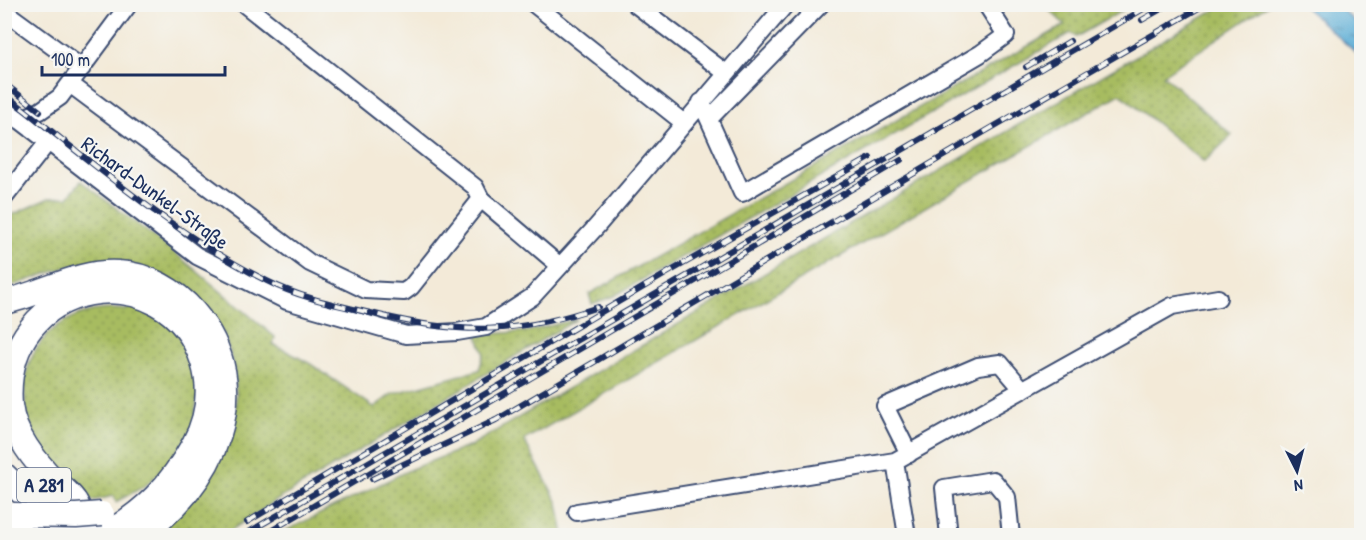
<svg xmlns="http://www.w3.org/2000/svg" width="1366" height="540" viewBox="0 0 1366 540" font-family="'Patrick Hand',sans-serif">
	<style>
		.grass { fill: url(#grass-dots); stroke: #617660; stroke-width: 1.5 }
		.water { fill: url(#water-ripples); stroke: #3b6e9a; stroke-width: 1.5 }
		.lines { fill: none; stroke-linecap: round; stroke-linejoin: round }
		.minor-casing { stroke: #3b4b70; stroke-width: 20 }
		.highway-casing { stroke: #3b4b70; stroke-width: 27 }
		.minor { stroke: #fff; stroke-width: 16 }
		.highway { stroke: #fff; stroke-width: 24 }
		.rail-casing { stroke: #1b2f5e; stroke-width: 6 }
		.rail { stroke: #f6f6f2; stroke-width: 4; stroke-dasharray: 11; stroke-linecap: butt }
		.highway-bridge-casing { stroke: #3b4b70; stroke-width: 27; stroke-linecap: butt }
		.highway-bridge { stroke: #fff; stroke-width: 24 }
		.labels { text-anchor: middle; stroke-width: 4.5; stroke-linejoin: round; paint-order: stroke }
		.shield { fill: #f6f6f2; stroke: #5d6b8a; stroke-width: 1.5 }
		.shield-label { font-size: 20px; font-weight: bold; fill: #1b2f5e }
		.street-label { font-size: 21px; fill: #1b2f5e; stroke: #f6f6f2 }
	</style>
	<defs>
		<pattern id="grass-dots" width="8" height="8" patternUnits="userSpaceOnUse" patternTransform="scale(1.5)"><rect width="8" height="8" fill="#a7bc61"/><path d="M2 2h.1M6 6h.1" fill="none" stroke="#879953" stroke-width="1.8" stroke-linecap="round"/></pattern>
		<pattern id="water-ripples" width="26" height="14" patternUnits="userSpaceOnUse" patternTransform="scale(1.5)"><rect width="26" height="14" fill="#5badd6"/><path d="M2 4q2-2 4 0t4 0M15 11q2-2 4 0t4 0" fill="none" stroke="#4a8db1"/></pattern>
	</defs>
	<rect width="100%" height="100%" fill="#f6f6f2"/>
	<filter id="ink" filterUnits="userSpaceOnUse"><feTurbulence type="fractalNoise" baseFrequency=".0167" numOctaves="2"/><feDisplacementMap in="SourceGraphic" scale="12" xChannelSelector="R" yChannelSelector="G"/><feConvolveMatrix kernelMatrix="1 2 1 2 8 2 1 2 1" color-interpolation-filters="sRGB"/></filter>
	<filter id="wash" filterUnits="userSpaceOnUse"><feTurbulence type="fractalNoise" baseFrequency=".008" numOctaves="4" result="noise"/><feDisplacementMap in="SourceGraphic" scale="24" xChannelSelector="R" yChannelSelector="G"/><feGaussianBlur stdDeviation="1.35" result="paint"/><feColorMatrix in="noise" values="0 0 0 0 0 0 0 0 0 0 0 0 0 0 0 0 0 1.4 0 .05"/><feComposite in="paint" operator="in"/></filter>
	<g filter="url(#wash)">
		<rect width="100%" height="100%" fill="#f3ead8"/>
		<path class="grass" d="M1044,5H1132L1076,37L1071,33L1064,37L614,296L592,304L589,294L1065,25Z
			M1223,5H1268L1163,75L1232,135L1204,162L1120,94L524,440L558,503L564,535H277L411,469L470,446Z
			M81,181L174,252L275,337L273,344L309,363L374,407L392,394L479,370L484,353L477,335L529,331L577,319L274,502L224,535H158C175,509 192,482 209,455C217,444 227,432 232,420C244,390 228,327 204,305C180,283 139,261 106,261C72,261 37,279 5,288V218L49,198L68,197Z
			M130,301L176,329L200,384L192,430L165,469L145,486L116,502L114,496L92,501C71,480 45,458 33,431C3,361 55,301 127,310Z"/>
		<path class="water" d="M1302,5H1337L1361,27V57Z"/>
	</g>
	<g filter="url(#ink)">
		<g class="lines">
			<g class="minor-casing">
				<path id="minor" d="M244,4L475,187L481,199L560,266
					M534,4L684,123
					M635,4L726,73
					M4,11L82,68
					M70,84L310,263L366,290L404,292L411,287L481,199
					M701,102L742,193L980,54L1006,35L986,4
					M4,108L197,256L287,301L406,335L457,332L486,327L532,297L597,226L786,4
					M709,119L821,4
					M19,120L40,111L60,97L129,4
					M4,198L48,142
					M909,454L885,406L978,366L1000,363L1023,390
					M895,461L907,536
					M577,512L895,461L1172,306L1218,298
					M949,536L944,488L993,480L1007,497L1011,536"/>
			</g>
			<g class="highway-casing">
				<path id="highway" d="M4,302C43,294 78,270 119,273C147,274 176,291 194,312C259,388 214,488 137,536
					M4,475L67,536
					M83,526C81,520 80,511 77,505C73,496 62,488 55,482C35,461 13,435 10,405C0,276 168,250 203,362C212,391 208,418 194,444C170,487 145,512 103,536"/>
			</g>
			<use href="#minor" class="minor"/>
			<use href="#highway" class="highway"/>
			<g class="rail-casing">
				<path id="rail" d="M1142,20L1170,4
					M1026,67L1070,41
					M4,83L40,111
					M4,94C89,159 171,233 267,281C302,299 342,306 379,315C461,335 518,334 598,307
					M372,479L496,420L986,131L1206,4
					M247,522L669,272L870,158
					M242,536L1152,4
					M262,536L901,160"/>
			</g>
			<use href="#rail" class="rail"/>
			<g class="highway-bridge-casing">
				<path id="highway-bridge" d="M14,515L76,516L102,514"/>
			</g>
			<use href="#highway-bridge" class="highway-bridge"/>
		</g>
	</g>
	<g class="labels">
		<rect class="shield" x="17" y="468" width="54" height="34" rx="4.5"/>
		<g class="shield-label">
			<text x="44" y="492">A 281</text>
		</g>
		<g class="street-label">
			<text transform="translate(155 193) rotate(36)" y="7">Richard-Dunkel-Straße</text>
		</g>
	</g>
	<rect width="1366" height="540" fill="none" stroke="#f6f6f2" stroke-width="24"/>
	<g transform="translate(1297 471) rotate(174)" stroke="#f6f6f2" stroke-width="4.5" paint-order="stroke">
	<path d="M0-4.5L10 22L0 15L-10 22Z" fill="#1b2f5e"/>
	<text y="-9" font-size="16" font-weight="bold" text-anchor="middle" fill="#1b2f5e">N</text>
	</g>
	<path d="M42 66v9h183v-9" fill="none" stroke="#1b2f5e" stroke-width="3"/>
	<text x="51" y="66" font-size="18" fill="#1b2f5e" stroke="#f6f6f2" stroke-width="4.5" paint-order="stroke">100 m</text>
</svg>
